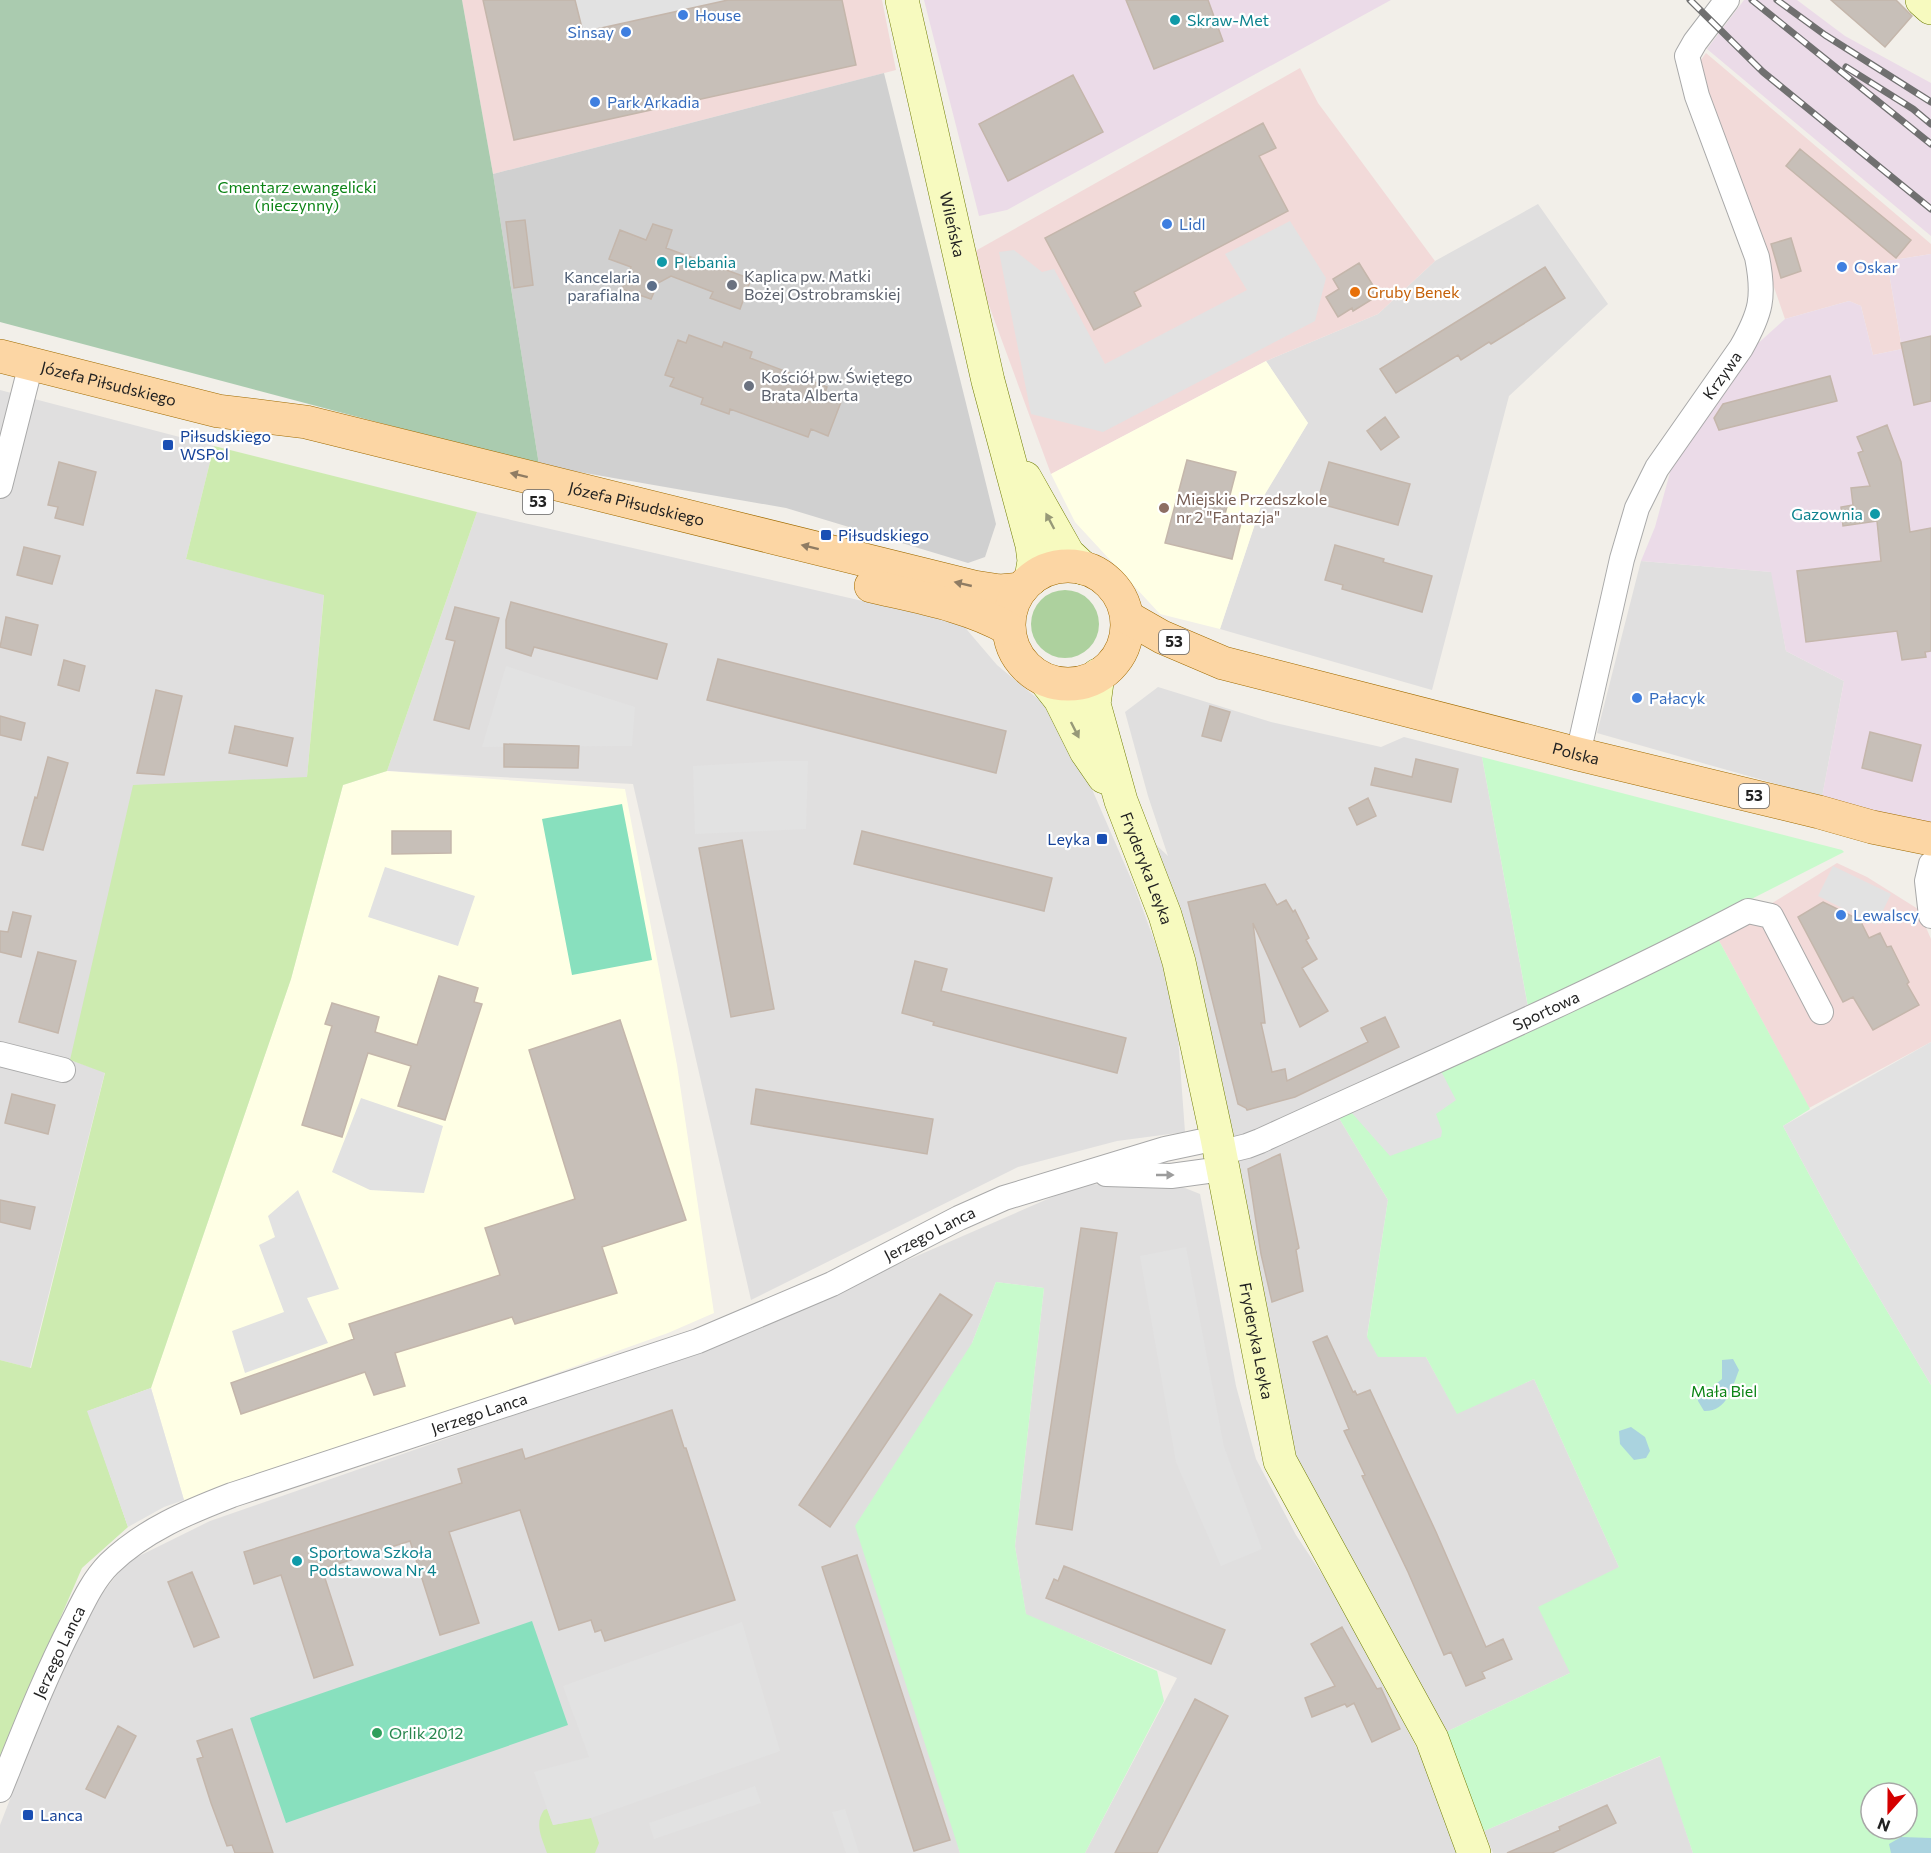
<svg xmlns="http://www.w3.org/2000/svg" width="1931" height="1853" viewBox="0 0 1931 1853" font-family="Commissioner,sans-serif">
	<style>
		.residential { fill: #e0dfdf }
		.commercial { fill: #f2dad9 }
		.industrial { fill: #ebdbe8 }
		.education { fill: #ffffe5 }
		.religious { fill: #d0d0d0 }
		.grass { fill: #cdebb0 }
		.forest { fill: #add19e }
		.cemetery { fill: #aacbaf }
		.park { fill: #c8facc; fill-rule: evenodd }
		.pitch { fill: #88e0be }
		.parking { fill: #e2e2e2 }
		.water { fill: #aad3df }
		.building { fill: #c7bfb8; stroke: #c4b6ab; stroke-width: 1.5 }
		.lines { fill: none; stroke-linecap: round; stroke-linejoin: round }
		.street-casing { stroke: #a9a9a9; stroke-width: 26 }
		.secondary-casing { stroke: #707d05; stroke-width: 34 }
		.primary-casing { stroke: #a06b00; stroke-width: 34 }
		.street { stroke: #fff; stroke-width: 24 }
		.secondary { stroke: #f7fabf; stroke-width: 33 }
		.primary { stroke: #fcd6a4; stroke-width: 33 }
		.rail-casing { stroke: #707070; stroke-width: 7 }
		.rail { stroke: #fff; stroke-width: 4.5; stroke-dasharray: 14; stroke-linecap: butt }
		.oneway { fill: #8f7c63 }
		.oneway2 { fill: #979978 }
		.oneway3 { fill: #9c9c9c }
		.shop-dot { fill: #3f7fe0; stroke: #fff; stroke-width: 2 }
		.culture-dot { fill: #0f9aa8; stroke: #fff; stroke-width: 2 }
		.worship-dot { fill: #6b7280; stroke: #fff; stroke-width: 2 }
		.service-dot { fill: #5c6f8a; stroke: #fff; stroke-width: 2 }
		.food-dot { fill: #e8710a; stroke: #fff; stroke-width: 2 }
		.transit-dot { fill: #1a4fb4; stroke: #fff; stroke-width: 2 }
		.education-dot { fill: #8d6e63; stroke: #fff; stroke-width: 2 }
		.leisure-dot { fill: #2e9e5b; stroke: #fff; stroke-width: 2 }
		.labels { text-anchor: middle; stroke-width: 4.5; stroke-linejoin: round; paint-order: stroke }
		.shield { fill: #fff; stroke: #646464; stroke-width: 1.5 }
		.shield-label { font-size: 15px; font-weight: bold; fill: #222 }
		.shop-label { font-size: 16px; fill: #366cbe; stroke: #fff; text-anchor: start }
		.culture-label { font-size: 16px; fill: #0d838f; stroke: #fff; text-anchor: start }
		.park-label { font-size: 16px; fill: #0c8416; stroke: #fff }
		.street-label { font-size: 16px; fill: #222; stroke: #fff }
		.worship-label { font-size: 16px; fill: #5b616d; stroke: #fff; text-anchor: start }
		.service-label { font-size: 16px; fill: #4e5e75; stroke: #fff; text-anchor: end }
		.food-label { font-size: 16px; fill: #c56008; stroke: #fff; text-anchor: start }
		.transit-label { font-size: 16px; fill: #164399; stroke: #fff; text-anchor: start }
		.education-label { font-size: 16px; fill: #785e54; stroke: #fff; text-anchor: start }
		.leisure-label { font-size: 16px; fill: #27864d; stroke: #fff; text-anchor: start }
	</style>
	<rect width="100%" height="100%" fill="#f2efe9"/>
	<path class="residential" d="M1538,204L1608,304L1509,396L1432,690L1220,629L1265,494L1308,423L1266,361L1378,314L1435,261Z
		M0,390L214,446L186,559L324,594L307,777L70,1060L105,1072L30,1368L0,1360Z
		M477,512L962,624L997,665L1061,718L1135,888L1162,962L1177,1023L1185,1132L1117,1141L1018,1167L751,1300L633,784L387,771Z
		M1641,561L1772,572L1786,651L1844,681L1822,797L1597,733Z
		M1158,687L1271,722L1381,747L1404,737L1482,757L1530,1018L1219,1153L1127,817L1168,856L1148,796L1125,712Z
		M1336,1113L1388,1200L1367,1336L1426,1357L1457,1413L1534,1379L1619,1567L1570,1673L1446,1732L1292,1469L1236,1159Z
		M1082,1184L1180,1186L1200,1194L1236,1386L1256,1459L1296,1535L1347,1612L1433,1780L1461,1853H1085L1177,1678L1026,1615L1015,1546L1044,1288L996,1282L972,1343L953,1827L960,1853H0V1825L78,1624L127,1562L210,1521L701,1350Z
		M1661,1756L1693,1853H1493L1484,1831Z"/>
	<path class="commercial" d="M462,0H882L896,70L493,174Z
		M1706,53L1931,244V254L1887,261L1902,349L1873,355L1861,306L1849,301L1785,319L1697,65Z
		M1300,68L1318,103L1435,261L1378,314L1266,361L1051,474L970,254Z
		M1837,863L1867,877L1918,909L1931,939V1042L1809,1108L1717,937Z"/>
	<path class="industrial" d="M924,0H1391L1007,210L979,216Z
		M1744,0H1797L1845,36L1931,83V236L1707,49Z
		M1931,254V825L1822,797L1844,681L1786,651L1771,572L1641,561L1655,527L1671,469L1754,347L1785,319L1849,301L1861,306L1873,355L1902,349L1887,261Z"/>
	<path class="education" d="M1266,361L1308,423L1265,494L1220,629L1160,614L1075,522L1051,474Z
		M387,771L625,789L677,1065L714,1313L668,1333L503,1392L184,1500L151,1388L291,979L343,785Z"/>
	<path class="religious" d="M884,73L996,524L985,557L968,563L786,508L539,465L493,174Z"/>
	<path class="grass" d="M214,446L477,512L387,771L343,785L291,979L151,1388L88,1411L128,1527L82,1568L0,1757V1360L31,1368L105,1073L70,1060L133,785L307,777L324,595L186,559Z
		M547,1809L553,1825L591,1818L599,1843L595,1853H547C542,1838 534,1824 544,1810Z"/>
	<path class="forest" d="M1031 624a34 34 0 1 1 68 0a34 34 0 1 1-68 0Z"/>
	<path class="cemetery" d="M0,0H462L493,174L539,465L0,322Z"/>
	<path class="park" d="M1482,757L1842,850L1844,852L1529,1012Z
		M1717,937L1810,1109L1783,1126L1842,1235L1931,1385V1853H1693L1660,1756L1484,1831L1446,1732L1570,1673L1538,1607L1619,1567L1534,1379L1457,1414L1426,1357H1378L1367,1337L1388,1200L1336,1113ZM1871,1793H1907V1829H1871Z
		M996,1282L1044,1288L1015,1546L1026,1614L1157,1671L1164,1701L1085,1853H960L855,1526L972,1343Z"/>
	<path class="pitch" d="M622,804L652,960L572,975L542,819Z
		M532,1621L568,1725L286,1823L250,1718Z"/>
	<path class="parking" d="M575,0H728L583,32Z
		M1290,221L1326,278L1315,321L1103,432L1031,414L999,252L1014,250L1042,272L1054,269L1105,364L1247,290L1225,254Z
		M506,666L635,707L632,746L482,747Z
		M780,761H808L806,829L695,834L693,766Z
		M1833,866L1891,894L1876,925L1818,896Z
		M385,867L475,896L458,946L368,917Z
		M1931,1042V1385L1842,1235L1783,1126Z
		M1441,1071L1456,1100L1436,1114L1442,1131L1441,1137L1390,1156L1351,1112Z
		M361,1098L443,1126L424,1193L370,1190L332,1172Z
		M298,1190L339,1289L307,1298L328,1343L245,1373L232,1331L284,1312L259,1245L275,1237L268,1216Z
		M1186,1247L1224,1447L1262,1549L1221,1566L1176,1462L1140,1256Z
		M151,1388L184,1500L164,1507L128,1527L87,1411Z
		M742,1622L780,1751L591,1818L553,1825L534,1772L589,1757L563,1686Z
		M755,1786L761,1803L654,1839L649,1823Z
		M845,1809L859,1853H846L832,1812Z"/>
	<path class="water" d="M1733,1359L1739,1370C1732,1388 1727,1412 1704,1411L1698,1401L1697,1392L1710,1389L1722,1379V1360Z
		M1631,1427L1645,1437L1650,1451L1646,1458L1634,1460L1620,1444L1619,1431Z
		M1901,1837L1931,1838V1853H1891L1889,1844Z"/>
	<path class="building" d="M483,0H575L583,32L728,0H842L856,65L514,140Z
		M1126,0H1208L1223,41L1154,69Z
		M1831,0H1896L1912,16L1885,47Z
		M1073,75L1103,132L1008,181L979,124Z
		M1263,123L1276,148L1259,156L1288,211L1134,292L1141,306L1094,330L1045,238Z
		M1800,149L1911,240L1896,258L1786,166Z
		M525,220L533,285L514,288L506,222Z
		M653,224L672,230L666,248L751,279L740,309L710,298L713,292L671,276L658,283L651,299L622,289L631,267L609,259L620,230L646,240Z
		M1791,238L1801,271L1781,278L1771,244Z
		M1359,263L1379,295L1353,311L1352,308L1338,317L1326,297L1339,289L1333,279Z
		M1545,267L1565,298L1491,344L1489,342L1461,360L1458,355L1396,393L1380,369Z
		M689,335L722,347L724,342L752,352L750,358L827,387L824,396L841,402L828,436L811,429L808,437L730,409L729,414L701,404L703,398L670,386L674,378L665,375L678,340L686,343Z
		M1931,336V401L1914,405L1901,343Z
		M1830,376L1837,401L1719,430L1714,418L1723,404Z
		M1385,417L1399,437L1381,450L1367,431Z
		M1887,425L1901,462L1910,532L1931,528V651L1925,652L1926,657L1902,660L1897,631L1806,642L1797,571L1881,561L1877,521L1843,526L1841,507L1853,505L1851,488L1870,486L1858,453L1863,451L1857,437Z
		M1187,460L1236,472L1225,514L1242,519L1232,559L1165,543Z
		M59,462L96,472L83,525L55,518L58,507L48,505Z
		M1329,462L1410,484L1398,525L1317,503Z
		M1335,545L1384,559L1383,562L1432,576L1422,612L1342,589L1343,585L1325,580Z
		M24,547L60,556L52,584L17,575Z
		M511,602L667,644L657,679L534,647L531,656L506,648V620Z
		M455,607L499,618L469,729L434,720L455,641L446,639Z
		M6,617L38,625L31,655L0,647Z
		M718,659L1006,731L996,773L707,700Z
		M64,660L85,666L79,691L58,685Z
		M156,690L182,696L164,775L137,773Z
		M1210,706L1230,712L1221,741L1202,736Z
		M0,716L25,723L21,740L0,735Z
		M235,726L293,738L287,766L229,753Z
		M1870,732L1921,745L1912,781L1862,768Z
		M504,744L579,746L578,768L504,767Z
		M48,757L68,763L43,850L22,845L35,797L37,798Z
		M1416,759L1458,769L1451,802L1371,785L1375,768L1412,777Z
		M1368,798L1376,816L1357,825L1349,808Z
		M392,831H451V853L392,854Z
		M862,831L1052,878L1044,911L854,864Z
		M742,840L774,1009L731,1017L699,848Z
		M1265,884L1277,905L1286,900L1293,912L1295,910L1309,938L1306,940L1317,959L1302,968L1328,1011L1300,1027L1253,923L1265,1023H1261L1272,1072L1285,1069L1287,1081L1368,1042L1361,1028L1385,1017L1399,1047L1295,1097L1247,1110L1246,1108L1238,1104L1188,902Z
		M1823,902L1860,920L1869,938L1880,933L1887,947L1891,946L1909,982L1907,984L1919,1005L1873,1030L1853,997L1843,1002L1798,917Z
		M13,912L31,916L21,957L0,952V931L8,932Z
		M38,952L76,961L58,1033L19,1022Z
		M915,961L947,969L941,991L1126,1038L1117,1073L933,1025L934,1022L902,1013Z
		M439,976L478,988L474,1002L482,1004L445,1120L398,1106L411,1066L368,1053L342,1137L302,1125L332,1026L325,1024L332,1003L379,1017L375,1032L417,1045Z
		M620,1020L686,1220L602,1247L617,1293L515,1324L512,1317L395,1353L405,1386L374,1395L365,1372L241,1414L231,1383L354,1339L349,1324L500,1275L485,1228L575,1199L529,1050Z
		M756,1089L933,1119L927,1154L751,1124Z
		M12,1094L55,1105L48,1134L5,1123Z
		M1280,1154L1299,1248L1296,1250L1303,1291L1272,1302L1261,1254L1248,1169Z
		M0,1200L35,1207L30,1229L0,1222Z
		M1081,1228L1117,1233L1072,1530L1036,1524Z
		M940,1294L972,1315L830,1527L799,1505Z
		M1327,1336L1353,1392L1355,1391L1357,1395L1370,1390L1436,1532L1486,1647L1503,1639L1512,1659L1482,1672L1485,1678L1466,1686L1451,1652L1444,1655L1408,1572L1362,1476L1365,1475L1344,1431L1349,1429L1313,1342Z
		M672,1410L684,1448H686L735,1600L605,1641L601,1630L595,1632L591,1620L559,1630L520,1510L449,1532L479,1623L440,1635L410,1541L322,1569L353,1665L314,1678L281,1575L254,1584L244,1552L462,1483L458,1469L522,1449L525,1459Z
		M857,1555L950,1840L914,1851L822,1567Z
		M1064,1566L1225,1630L1211,1664L1046,1598L1054,1579L1058,1581Z
		M192,1572L219,1637L194,1647L168,1582Z
		M1342,1627L1377,1689L1381,1688L1400,1729L1372,1742L1354,1703L1347,1707L1345,1704L1312,1717L1305,1698L1335,1686L1311,1644Z
		M1195,1699L1228,1716L1157,1853H1115Z
		M118,1726L136,1736L105,1798L86,1789Z
		M232,1729L273,1853H235L232,1845L227,1846L211,1803L197,1759L203,1757L197,1741Z
		M1607,1805L1616,1823L1552,1853H1507L1560,1830L1559,1827Z"/>
	<g class="lines">
		<g class="street-casing">
			<g id="street">
				<path d="M0,486L31,364"/>
				<path id="s1" d="M1578,754L1622,559L1637,508L1657,468L1741,348C1761,313 1765,297 1757,257L1697,96L1687,56L1695,42L1727,0"/>
				<path d="M1931,864L1927,881L1931,916"/>
				<path d="M0,1054L63,1070"/>
				<path id="s2" d="M1219,1153L1247,1146L1260,1141C1423,1066 1589,995 1748,911L1771,916L1821,1012"/>
				<path d="M1106,1174L1171,1176L1222,1169"/>
				<path id="s3" d="M0,1790C23,1733 45,1676 73,1622C83,1602 93,1580 109,1564C144,1530 188,1512 232,1495L698,1341L832,1284L959,1218L1004,1198L1165,1149L1217,1138"/>
			</g>
		</g>
		<g class="secondary-casing">
			<g id="secondary">
				<path id="s4" d="M902,0L988,381L1032,545L1034,561L1031,579"/>
				<path d="M1922,0L1931,8"/>
				<path d="M1025,478L1068,554L1083,568"/>
				<path id="s5" d="M1098,675L1094,704L1121,801L1165,915L1179,962L1217,1138L1280,1461L1432,1739L1474,1853"/>
				<path d="M1045,680L1060,699L1086,751L1104,777"/>
			</g>
		</g>
		<g class="primary-casing">
			<g id="primary">
				<path id="s6" d="M0,356L218,411L306,422L974,587L1000,591L1021,589"/>
				<circle cx="1068" cy="625" r="59"/>
				<path d="M871,586C918,597 967,605 1009,629"/>
				<path id="s7" d="M1127,617L1162,637L1223,663L1578,754L1819,812L1872,827L1931,839"/>
			</g>
		</g>
		<use href="#street" class="street"/>
		<use href="#secondary" class="secondary"/>
		<use href="#primary" class="primary"/>
		<g class="rail-casing">
			<path id="rail" d="M1690,0L1763,72L1931,209
				M1752,0L1931,144
				M1777,0L1825,35L1931,102
				M1846,67L1913,109L1931,124"/>
		</g>
		<use href="#rail" class="rail"/>
	</g>
	<defs><path id="oneway-solid" d="M-6-.8H1V-3.2L6.5 0L1 3.2V.8H-6Z" transform="scale(1.5)"/></defs>
	<g class="oneway">
		<use href="#oneway-solid" transform="translate(519 475) rotate(-166)"/>
		<use href="#oneway-solid" transform="translate(810 547) rotate(-166)"/>
		<use href="#oneway-solid" transform="translate(963 584) rotate(-167)"/>
	</g>
	<g class="oneway2">
		<use href="#oneway-solid" transform="translate(1050 521) rotate(-118)"/>
		<use href="#oneway-solid" transform="translate(1075 730) rotate(63)"/>
	</g>
	<use class="oneway3" href="#oneway-solid" transform="translate(1165 1175)"/>
	<g class="shop-dot">
		<circle cx="683" cy="15" r="6"/>
		<circle cx="626" cy="32" r="6"/>
		<circle cx="595" cy="102" r="6"/>
		<circle cx="1167" cy="224" r="6"/>
		<circle cx="1842" cy="267" r="6"/>
		<circle cx="1637" cy="698" r="6"/>
		<circle cx="1841" cy="915" r="6"/>
	</g>
	<g class="culture-dot">
		<circle cx="1175" cy="20" r="6"/>
		<circle cx="662" cy="262" r="6"/>
		<circle cx="1875" cy="514" r="6"/>
		<circle cx="297" cy="1561" r="6"/>
	</g>
	<g class="worship-dot">
		<circle cx="732" cy="285" r="6"/>
		<circle cx="749" cy="386" r="6"/>
	</g>
	<circle class="service-dot" cx="652" cy="286" r="6"/>
	<circle class="food-dot" cx="1355" cy="292" r="6"/>
	<g class="transit-dot">
		<rect x="162" y="439" width="12" height="12" rx="3"/>
		<rect x="820" y="529" width="12" height="12" rx="3"/>
		<rect x="1096" y="833" width="12" height="12" rx="3"/>
		<rect x="22" y="1809" width="12" height="12" rx="3"/>
	</g>
	<circle class="education-dot" cx="1164" cy="508" r="6"/>
	<circle class="leisure-dot" cx="377" cy="1733" r="6"/>
	<g class="labels">
		<g class="shield">
			<rect x="523" y="490" width="30" height="24" rx="4.5"/>
			<rect x="1159" y="630" width="30" height="24" rx="4.5"/>
			<rect x="1739" y="784" width="30" height="24" rx="4.5"/>
		</g>
		<g class="shield-label">
			<text x="538" y="507">53</text>
			<text x="1174" y="647">53</text>
			<text x="1754" y="801">53</text>
		</g>
		<g class="shop-label">
			<text x="695" y="21">House</text>
			<text x="614" y="38" text-anchor="end">Sinsay</text>
			<text x="607" y="108">Park Arkadia</text>
			<text x="1179" y="230">Lidl</text>
			<text x="1854" y="273">Oskar</text>
			<text x="1649" y="704">Pałacyk</text>
			<text x="1853" y="921">Lewalscy</text>
		</g>
		<g class="culture-label">
			<text x="1187" y="26">Skraw-Met</text>
			<text x="674" y="268">Plebania</text>
			<text x="1863" y="520" text-anchor="end">Gazownia</text>
			<text x="309" y="1558">Sportowa Szkoła<tspan x="309" dy="18">Podstawowa Nr 4</tspan></text>
		</g>
		<g class="park-label">
			<text x="297" y="193">Cmentarz ewangelicki<tspan x="297" dy="18">(nieczynny)</tspan></text>
			<text x="1724" y="1397">Mała Biel</text>
		</g>
		<g class="street-label">
			<text dy="6" stroke="none"><textPath href="#s4" startOffset="230">Wileńska</textPath></text>
			<text dy="6" stroke="none"><textPath href="#s1" startOffset="411">Krzywa</textPath></text>
			<text dy="6" stroke="none"><textPath href="#s6" startOffset="112">Józefa Piłsudskiego</textPath></text>
			<text dy="6" stroke="none"><textPath href="#s6" startOffset="654">Józefa Piłsudskiego</textPath></text>
			<text dy="6" stroke="none"><textPath href="#s7" startOffset="471">Polska</textPath></text>
			<text dy="6" stroke="none"><textPath href="#s5" startOffset="202">Fryderyka Leyka</textPath></text>
			<text dy="6" stroke="none"><textPath href="#s2" startOffset="357">Sportowa</textPath></text>
			<text dy="6" stroke="none"><textPath href="#s3" startOffset="1140">Jerzego Lanca</textPath></text>
			<text dy="6" stroke="none"><textPath href="#s5" startOffset="688">Fryderyka Leyka</textPath></text>
			<text dy="6" stroke="none"><textPath href="#s3" startOffset="654">Jerzego Lanca</textPath></text>
			<text dy="6" stroke="none"><textPath href="#s3" startOffset="150">Jerzego Lanca</textPath></text>
		</g>
		<g class="worship-label">
			<text x="744" y="282">Kaplica pw. Matki<tspan x="744" dy="18">Bożej Ostrobramskiej</tspan></text>
			<text x="761" y="383">Kościół pw. Świętego<tspan x="761" dy="18">Brata Alberta</tspan></text>
		</g>
		<g class="service-label">
			<text x="640" y="283">Kancelaria<tspan x="640" dy="18">parafialna</tspan></text>
		</g>
		<g class="food-label">
			<text x="1367" y="298">Gruby Benek</text>
		</g>
		<g class="transit-label">
			<text x="180" y="442">Piłsudskiego<tspan x="180" dy="18">WSPol</tspan></text>
			<text x="838" y="541">Piłsudskiego</text>
			<text x="1090" y="845" text-anchor="end">Leyka</text>
			<text x="40" y="1821">Lanca</text>
		</g>
		<g class="education-label">
			<text x="1176" y="505">Miejskie Przedszkole<tspan x="1176" dy="18">nr 2 "Fantazja"</tspan></text>
		</g>
		<g class="leisure-label">
			<text x="389" y="1739">Orlik 2012</text>
		</g>
	</g>
	<g transform="translate(1889 1811) rotate(201)"><circle r="28" fill="#ffffff" stroke="#a7a7a7" stroke-width="1.5"/>
	<path d="M0-4.5L10 22L0 15L-10 22Z" fill="#d40000"/>
	<text y="-9" font-size="16" font-weight="bold" text-anchor="middle" fill="#222222">N</text>
	</g>
</svg>
